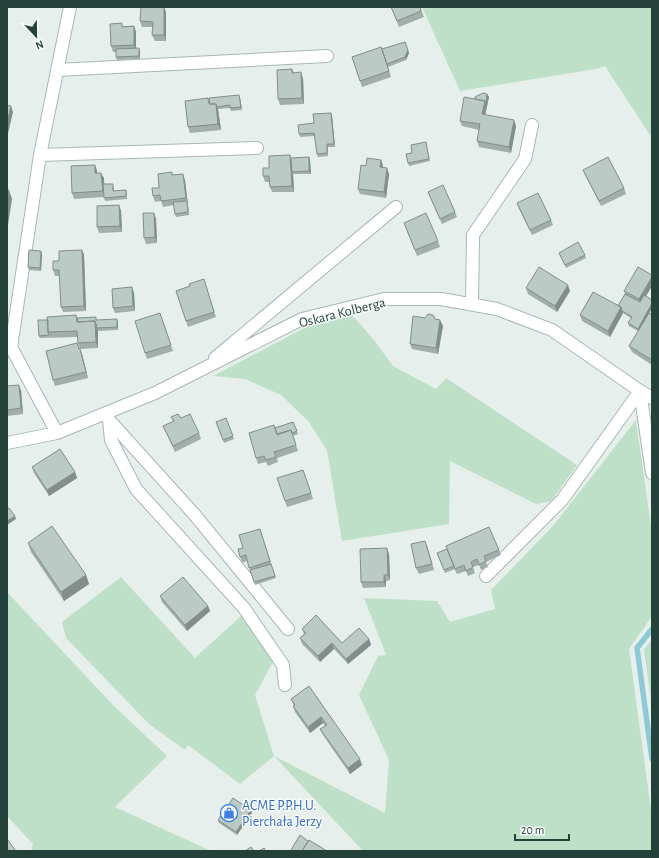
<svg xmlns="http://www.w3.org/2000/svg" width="659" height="858" viewBox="0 0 659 858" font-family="'Alegreya Sans',sans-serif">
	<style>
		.green { fill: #bfe0c8 }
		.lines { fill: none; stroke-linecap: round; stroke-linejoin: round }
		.stream { stroke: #8ec9d4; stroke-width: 5.5 }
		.minor-casing { stroke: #a8b8b2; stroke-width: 14 }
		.minor { stroke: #fff; stroke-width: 12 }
		.wall { fill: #a1aea9 }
		.shaded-wall { fill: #838d89 }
		.building { fill: #bbcac4; stroke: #838d89 }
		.labels { text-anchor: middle; stroke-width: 3; stroke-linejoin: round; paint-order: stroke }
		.street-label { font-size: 14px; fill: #24423a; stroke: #f7fbf9 }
		.shop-label { font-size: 14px; fill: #366cbe; stroke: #f7fbf9; text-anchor: start }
	</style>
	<rect width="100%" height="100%" fill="#e6efeb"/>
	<path class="green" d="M422,7H652V138L605,66L596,69L460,91Z
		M352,315L374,340L393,366L436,389L446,378L577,465L551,501L536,504L450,461L449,524L342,541L327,450L308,421L281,395L245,379L213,376L310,325Z
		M636,420L652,533V616L629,649L652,817V851H363L274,756L240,784L188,745L185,750L149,724L66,638L62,622L121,577L195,658L242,615L273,662L255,695L274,756L385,813L389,760L359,695L378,656L386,655L364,598L437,601L450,622L495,609L491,590L553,526Z
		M7,592L112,704L167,756L115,807L211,851H31L33,844L7,816Z
		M652,640V708L644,649Z"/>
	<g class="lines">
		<path class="stream" d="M652,629L637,648L652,759"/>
		<g class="minor-casing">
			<path id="minor" d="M57,70L327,56
				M40,155L257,148
				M472,304L473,235L525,159L532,125
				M215,358L396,207
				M640,391L652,473
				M106,413L109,420L111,440L136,489L244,608L283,665L285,685
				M109,420L194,514L288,629
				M57,433L11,347L40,155L70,7
				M7,443L57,433L155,393L302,319L384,299H441L497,309L552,330L640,391L652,398
				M486,576L562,500L640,391"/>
		</g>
		<use href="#minor" class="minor"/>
	</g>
	<path class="wall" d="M164,7L166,12V41H155L152,35V27H142L140,21Z
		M391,7H420L424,17L399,27Z
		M123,26H134L136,32V48L140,51V59L117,60L116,57V52H113L111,46Z
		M405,42L409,53L406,60L388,67L391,77L362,87L352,57L382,50Z
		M292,69L294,73L303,78L304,104L280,105L278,99Z
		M487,94L489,97L485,115L516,126L511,153L479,147L477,141L479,130L462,126L460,121L475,99Z
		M240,98L242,110L231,111L230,108L218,109L221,130L190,133L188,127L210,102Z
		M332,116L335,147H328V156L318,157L317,154L315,136L300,137L299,134L314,123Z
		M426,142L430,161L409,166L408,163L412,153Z
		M309,157L310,160L311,174H293L294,192H272L270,187V182H265L263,176L269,168L291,158Z
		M381,160L383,166V167L389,174L386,198L360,194L358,189L366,166Z
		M95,165L97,171V173L104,178V184L114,187V191L126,190L127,193V199L105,201L104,197L74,199L72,193Z
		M583,170L624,188L626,194L601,206L585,175Z
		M173,175L185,180L189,215L176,217L175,214L174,205L163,207L161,201L155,202L153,196L159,188Z
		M428,192L455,212L457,217L442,224Z
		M517,203L551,220L553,225L532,235L519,209Z
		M119,205L121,211L122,232L99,233L97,227Z
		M154,213L156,219L157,243L146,244L144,238Z
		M406,228L438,241L440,247L417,256Z
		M82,250L84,255L86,311L63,312L61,307L60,276H55L53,270Z
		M559,253L585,255L586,258L566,268Z
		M42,254L41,271L29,270L28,267Z
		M204,279L216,317L188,327L176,291L190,286Z
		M132,287L134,293L135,311L115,313L113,308Z
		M526,288L570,291L557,312L528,294Z
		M624,291L646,296L652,300V308L649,313L652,315V365L632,352L629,346L638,331L629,326L628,323L631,318L623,313L610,337L582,321L580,315L618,306L625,294Z
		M160,313L173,351L147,359L145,353Z
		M76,315L77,318L118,322V330L98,331V348L80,349L82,354L88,378L55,386L53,380L77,343L80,349L78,343L77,337L40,338L39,336L48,320Z
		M435,319L440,320L443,326L438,354L412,349L410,344Z
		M7,386L21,390L23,414L7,416Z
		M171,417L181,418L199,433L201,439L175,452L163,426L173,422Z
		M226,418L234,439L224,443L216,422Z
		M293,422L298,434L293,436L298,451L277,458L278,462L268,466L266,462L258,464L256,458L275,428Z
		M32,467L75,472L77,478L49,496L34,473Z
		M305,475L313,499L287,507L285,501Z
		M262,535L276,578L255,585L247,561L242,563L238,549L243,548Z
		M28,543L86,575L89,584L64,601L31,552Z
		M427,546L434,570L419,574L416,568Z
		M499,550L501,555L486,562L488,567L481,570L479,565L473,567L475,573L468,576L466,571L457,574L454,568L455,569L445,573L437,553Z
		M389,554L390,580L386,581V587L363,588L361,582Z
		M160,596L208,606L210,611L187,631L162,602Z
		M302,629L342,643L369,639L371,645L348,664L334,649L320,662L302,644L300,638L304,634Z
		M309,686L362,765L350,774L323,735L320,729L325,726L323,723L310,733L295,712L293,706H294L291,699Z
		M252,813L237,835L219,823L218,820Z"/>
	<path class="shaded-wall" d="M164,7L166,12V41L164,35Z
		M134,26L136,32V51L134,45Z
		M139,48L140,51V59L139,56Z
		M408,50L409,53L406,60L405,57Z
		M301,72L303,78L304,104L302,98Z
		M487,94L489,97L484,120L482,114L485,101Z
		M239,95L240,98L242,110L241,107Z
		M216,104L218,109L221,130L218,124Z
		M11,106L13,112L7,138V123Z
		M331,113L332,116L335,147L334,144Z
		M514,120L516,126L511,153L509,147Z
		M290,155L292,161V172L293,174L294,192L292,186Z
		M309,157L310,160L311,174L309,171Z
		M381,160L383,166L382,173L380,167Z
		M95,165L97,171V179L95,173Z
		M387,168L389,174L386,198L384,192Z
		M101,173L104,178L105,197L103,191Z
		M183,174L185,180L189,215L186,198Z
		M9,190L12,199L8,225L7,221V205Z
		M119,205L121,211L122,232L120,226Z
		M154,213L156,219L157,243L155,237Z
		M82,250L84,255L86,311L84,306Z
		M41,251L42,254L41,271L40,268Z
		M652,277V286L641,305L639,299Z
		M568,285L570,291L557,312L555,306Z
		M132,287L134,293L135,311L133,306Z
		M652,303V308L639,332L638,329Z
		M621,307L623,313L610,337L608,331Z
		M117,319L118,322V330L117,327Z
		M440,320L443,326L438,354L436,348Z
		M95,321L98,328H97L98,331V348L96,342Z
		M80,349L82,354L88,378L86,372Z
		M19,385L21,390L23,414L21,408Z
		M75,472L77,478L49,496L47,490Z
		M15,516L16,519L7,525V521Z
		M425,541L427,546L434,570L432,564Z
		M387,548L389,554L390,580L388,575Z
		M86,575L89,584L64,601L61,592Z
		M384,575L386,581V587L384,582Z
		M208,606L210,611L187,631L185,625Z
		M369,639L371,645L348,664L346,659Z
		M332,643L334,649L320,662L318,656Z
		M321,717L323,723L310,733L308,727Z
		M360,759L362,765L350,774L348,768Z
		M251,810L252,813L237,835L236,832Z"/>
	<path class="building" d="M141,7H164V35H152L153,22L140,21Z
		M391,7H420L421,11L397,21Z
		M122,23V27L134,26V45L111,46L110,24Z
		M405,42L408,50L405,57L387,64L382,49Z
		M381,47L389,71L360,81L352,57Z
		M139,48V56L116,57V49Z
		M292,69V73L301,72L302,98L278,99L277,70Z
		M483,93L487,94L486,103L485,101L475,99V97Z
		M239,95L241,107L230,108V105L217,107L216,104H210L209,98Z
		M464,97L485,101L482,114L514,120L509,147L477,141L480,124L460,121Z
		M208,98L209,104H216L218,124L188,127L185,101Z
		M7,105L11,106L7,123Z
		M331,113L334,144H327V153L317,154L314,133L299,134L298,125L314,123L313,114Z
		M426,142L429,159L408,163L406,154L412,153L411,145Z
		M290,155L292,186L270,187L269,176H263V168H269V156Z
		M309,157V171L292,172L291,158Z
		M608,157L624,188L599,201L583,170Z
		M367,158L381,160L380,167L387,168L384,192L358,189L361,165L366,166Z
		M95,165V173H101L103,191L72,193L71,166Z
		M172,172V175L183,174L186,198L161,201L160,195L153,196L152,188H159L158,174Z
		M103,184H113V191L126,190V196L104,198Z
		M443,185L455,212L440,219L428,192Z
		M7,190H9L7,205Z
		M538,193L551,220L530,230L517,203Z
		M187,201L188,212L175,214L173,202Z
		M119,205L120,226L97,227V206Z
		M143,213H154L155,237L144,238Z
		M426,213L438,241L415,250L404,223Z
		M578,242L585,255L565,265L559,253Z
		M29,250L41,251L40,268L28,267Z
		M82,250L84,306L61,307L59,270H53V261H59V251Z
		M539,267L568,285L555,306L526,288Z
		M638,267L652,275V277L639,299L624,291Z
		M204,279L214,312L186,321L176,291L190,286L189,284Z
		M132,287L133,306L113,308L112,289Z
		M593,292L621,307L608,331L580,315Z
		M625,294L640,302L644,295L652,300V303L638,329L628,323L632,317L622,311L621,307L618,306Z
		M160,313L171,345L145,353L135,321Z
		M649,313L652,315V360L629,346Z
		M428,314L433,315L435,319L440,320L436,348L410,344L413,316L425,318Z
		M76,315L77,322L95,321L96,342L78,343L77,331L48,332L47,317Z
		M96,317V320L117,319V327L97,328L96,324L95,321L78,322L77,318Z
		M38,320H48V332L49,335L39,336Z
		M77,343L79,349H80L86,372L53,380L46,351Z
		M19,385L21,408L7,410V386Z
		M178,414L181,418L190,414L199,433L173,446L163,426L174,421L171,417Z
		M226,418L233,436L223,440L216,422Z
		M293,422L297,431L292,433L291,430L277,434L275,428Z
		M274,425L277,435L291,430L296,445L274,452L276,457L266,460L264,456L256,458L249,433Z
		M60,449L75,472L47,490L32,467Z
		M303,470L311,493L285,501L277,478Z
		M9,508L15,516L7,521V509Z
		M52,526L86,575L61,592L28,543Z
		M489,527L499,550L484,556L486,561L479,565L477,559L471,562L473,567L466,571L464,565L455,569L446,546Z
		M260,529L270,561L249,568L246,555L240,557L238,549L243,548L239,535Z
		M425,541L432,564L416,568L411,544Z
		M387,548L388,575H384V582H361L360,549Z
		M447,549L454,566L444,570L437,553Z
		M271,564L275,576L254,582L250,570Z
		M183,577L208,606L185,625L160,596Z
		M316,615L342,643L359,628L369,639L346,659L332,643L318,656L300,638L306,633L302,629Z
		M309,686L360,759L348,768L320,729L327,725L321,717L308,727L293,706L295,705L291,699Z
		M233,798L251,810L236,832L218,820Z
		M300,835L308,841L302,851H293L291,850Z
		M7,839L16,851H7Z
		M309,840L327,851H302Z
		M251,847L254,851H245Z
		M264,848L266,851H259Z"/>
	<defs>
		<g id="shop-ring" transform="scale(0.9)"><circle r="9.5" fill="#f7fbf9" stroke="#3f7fe0" stroke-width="1.5"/><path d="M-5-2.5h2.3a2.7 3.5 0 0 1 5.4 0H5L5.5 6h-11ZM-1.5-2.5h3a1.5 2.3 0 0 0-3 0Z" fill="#3f7fe0"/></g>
	</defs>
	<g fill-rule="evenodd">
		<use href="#shop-ring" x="229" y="813"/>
	</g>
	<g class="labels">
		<g class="street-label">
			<text transform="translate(342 312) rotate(-14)" y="5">Oskara Kolberga</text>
		</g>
		<g class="shop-label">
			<text x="242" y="810">ACME P.P.H.U.<tspan x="242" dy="16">Pierchała Jerzy</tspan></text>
		</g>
	</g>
	<rect width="659" height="858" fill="none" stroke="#24423a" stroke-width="16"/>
	<g transform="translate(36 36) rotate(158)" stroke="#f7fbf9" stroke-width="3" paint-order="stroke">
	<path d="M0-3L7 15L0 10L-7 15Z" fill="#24423a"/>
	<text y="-6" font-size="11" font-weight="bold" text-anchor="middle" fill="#24423a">N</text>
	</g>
	<path d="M515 834v6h54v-6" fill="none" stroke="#24423a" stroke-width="2"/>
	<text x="521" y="834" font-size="12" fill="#24423a" stroke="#f7fbf9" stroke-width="3" paint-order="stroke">20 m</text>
</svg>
